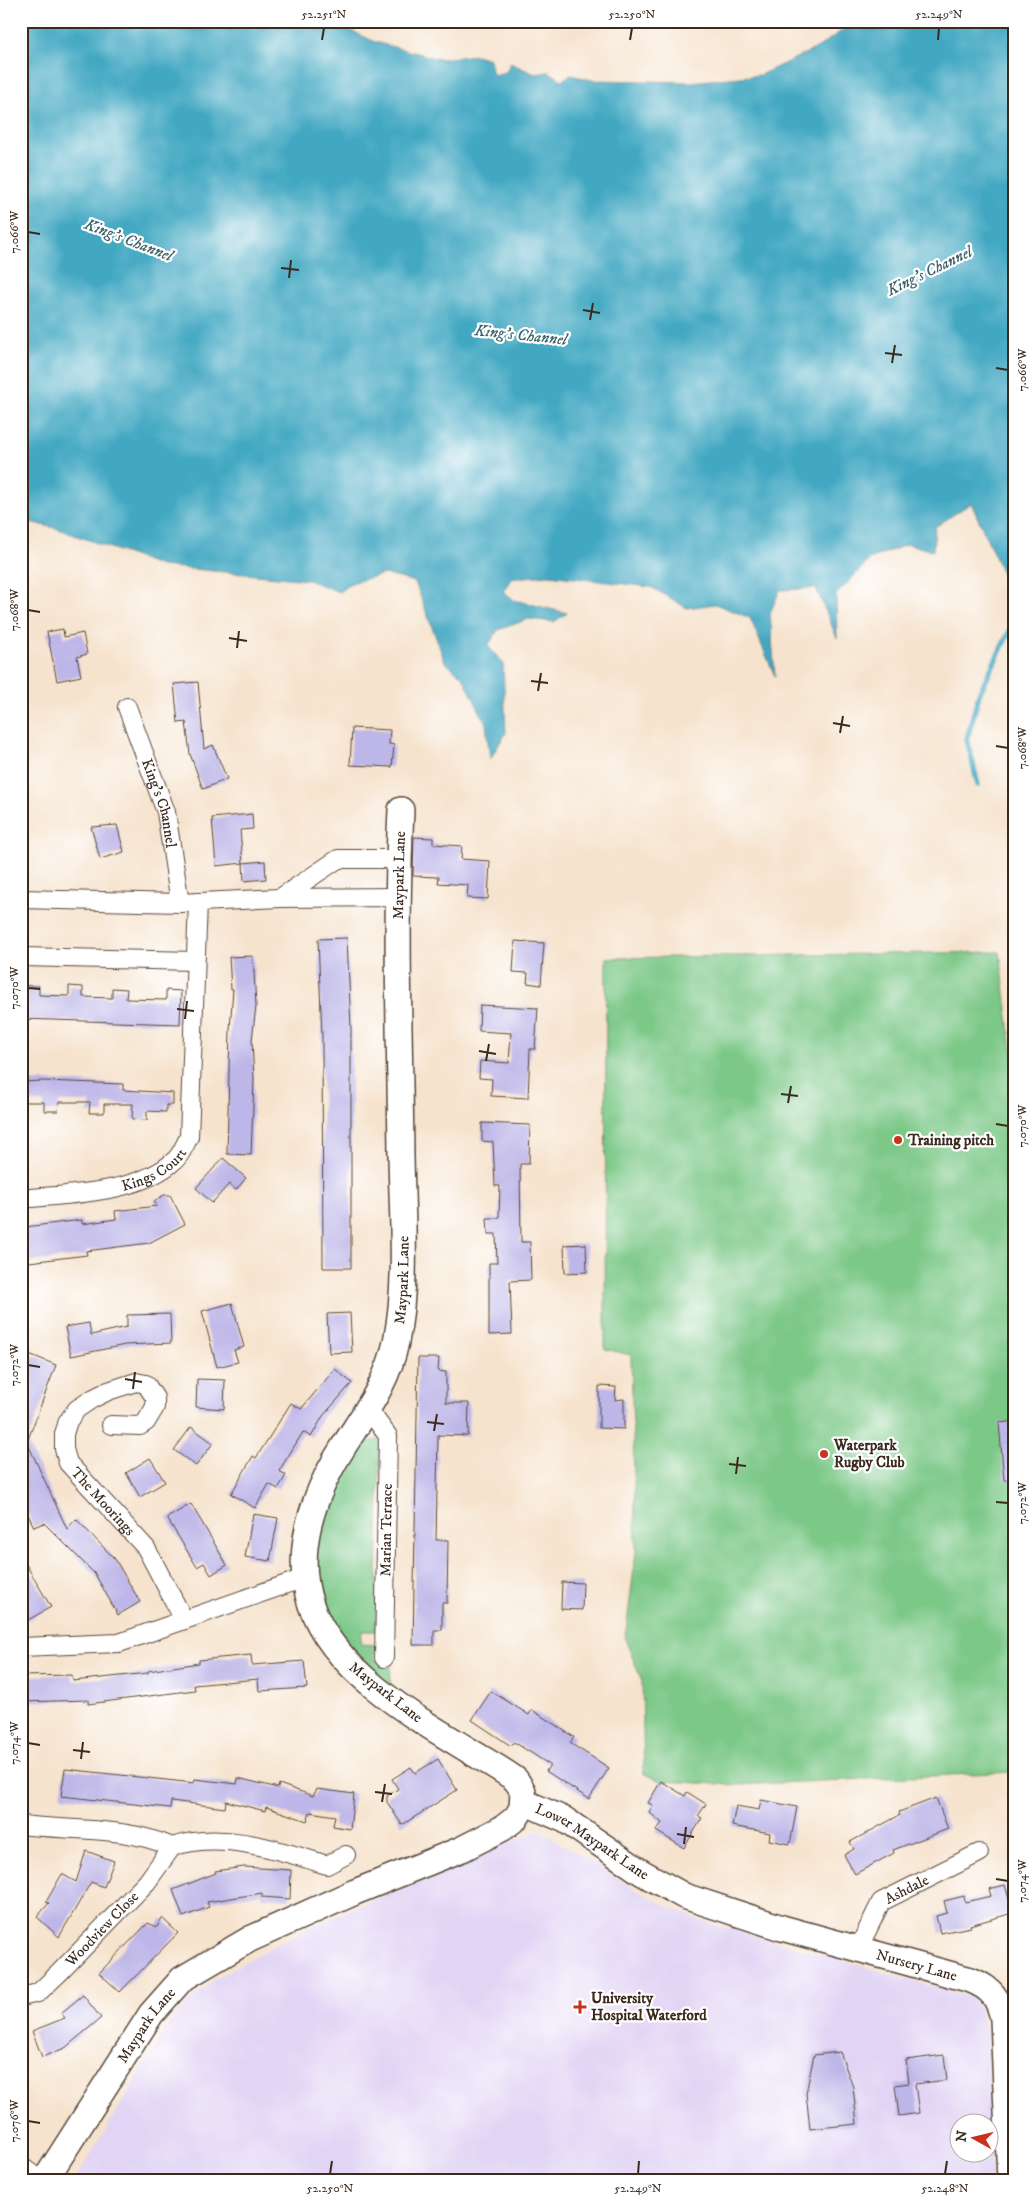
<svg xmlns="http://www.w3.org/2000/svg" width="1036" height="2201" viewBox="0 0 1036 2201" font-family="'IM FELL DW Pica',serif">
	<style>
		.built { fill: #e1d4f4; fill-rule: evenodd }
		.green { fill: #7bc887; stroke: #5b7952 }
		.forest { fill: #64ac74; stroke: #506b49 }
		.water { fill: #42a8c2; stroke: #3e6970 }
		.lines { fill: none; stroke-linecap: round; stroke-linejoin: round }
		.stream { stroke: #42a8c2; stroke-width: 5.5 }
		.building { fill: #bdb6e8 }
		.street-casing { stroke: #574638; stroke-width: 20 }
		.secondary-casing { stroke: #574638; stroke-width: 28 }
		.street { stroke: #fff; stroke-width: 18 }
		.secondary { stroke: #fff; stroke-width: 25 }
		.ticks { fill: none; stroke: #3b2a1e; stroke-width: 2 }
		.poi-dot { fill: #c8321e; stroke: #fff; stroke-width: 2 }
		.labels { text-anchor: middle; stroke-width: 4.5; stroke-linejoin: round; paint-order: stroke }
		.street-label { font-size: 15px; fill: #3b2a1e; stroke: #fff }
		.poi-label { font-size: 15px; font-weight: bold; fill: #3b2a1e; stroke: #fff; text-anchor: start }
		.water-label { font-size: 16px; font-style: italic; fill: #3e6368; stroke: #fff }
		.neatline { fill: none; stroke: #3b2a1e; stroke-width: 2 }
		.ticks-label { font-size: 12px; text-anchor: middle; fill: #3b2a1e }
	</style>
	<rect width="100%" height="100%" fill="#fff"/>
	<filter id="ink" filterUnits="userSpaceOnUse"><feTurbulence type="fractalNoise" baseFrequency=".02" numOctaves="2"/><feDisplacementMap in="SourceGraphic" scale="10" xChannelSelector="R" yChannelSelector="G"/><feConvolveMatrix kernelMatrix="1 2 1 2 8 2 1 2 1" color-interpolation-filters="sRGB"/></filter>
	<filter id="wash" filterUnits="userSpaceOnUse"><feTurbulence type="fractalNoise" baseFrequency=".0096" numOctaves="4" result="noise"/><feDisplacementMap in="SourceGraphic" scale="20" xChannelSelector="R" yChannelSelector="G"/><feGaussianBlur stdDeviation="1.12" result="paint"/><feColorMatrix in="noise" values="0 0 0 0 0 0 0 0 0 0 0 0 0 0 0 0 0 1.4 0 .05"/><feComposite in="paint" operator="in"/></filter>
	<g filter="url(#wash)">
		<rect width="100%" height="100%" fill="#f6e3cd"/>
		<path class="built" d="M539,1830L647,1896L699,1920L975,1998L987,2034L992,2180H75L174,2016L213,1980L300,1931ZM958,2124H988V2154H958Z"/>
		<path class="green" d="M1000,952L1015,1073V1772L736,1785L661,1781L644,1774L642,1681L625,1639L636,1553L631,1355L605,1349L606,958Z
			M380,1440L376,1631H362L361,1644L375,1645V1660L391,1661L390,1685L372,1671L341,1639L317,1590L313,1562L321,1514L354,1449L362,1442Z"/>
		<path class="forest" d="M382,21H415L414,26L387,25Z"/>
		<path class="water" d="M21,21H332L375,42L439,59L476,55L490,59L493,75L506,72L510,63L535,74L549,72L562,80L571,75L592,80L691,82L760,75L817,48L856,21H1015V537L1011,546L1012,595L971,503L935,527L933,551L908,544L870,559L836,595L837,638L816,588L780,590L770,613L775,676L750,618L715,604L687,608L651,587L549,575L512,578L503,591L514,600L567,613L554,622L529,619L498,630L488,646L503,663L506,733L490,759L486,724L463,677L445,662L415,582L384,574L351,583L339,592L308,580L161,566L55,528L21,520Z"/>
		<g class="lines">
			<path class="stream" d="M1010,589L1015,603
				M978,785L967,739L979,694L1015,620"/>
		</g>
		<g id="blocks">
			<path class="building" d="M63,629L64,637L83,633L87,654L77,657L81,676L57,681L47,632Z
				M198,682L204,749L213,745L227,779L203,789L190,754L186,722L178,723L174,684Z
				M352,728L390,730L389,744L394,745L392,767L350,765Z
				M252,814L253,829L240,830L243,863L216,866L212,818Z
				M117,825L124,852L100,859L91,827Z
				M414,837L433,838V844L462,846L461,859L490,861L488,899L467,898L468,885L438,883L439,877L413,876Z
				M265,861L266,879L244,881L243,863Z
				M347,938L351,1028V1268H323L322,1036L318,939Z
				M515,941L544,943L541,985L527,983L528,973L513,972Z
				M253,956L256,1006L252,1040L254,1080L251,1155L227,1154L230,1029L233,989H231L229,957Z
				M25,986H39V995L69,996V986L83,987V997L112,998V988L127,989L126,999L166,1000V990L181,991L180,1024L21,1019V995H24Z
				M480,1005L538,1008L535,1049H530L528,1098L491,1096L492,1079L479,1078L480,1061L509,1063L511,1033L479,1031Z
				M44,1081L123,1084V1090L173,1093V1105H166V1112L147,1111V1120L132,1119L133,1104H104V1113H89L90,1102H59L58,1111H44V1102H21V1082Z
				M482,1123L530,1125L529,1164H520L521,1242H530L531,1280L510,1281L512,1334L489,1335V1263H497L496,1234H488L487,1218H499L500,1186H495L493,1142L482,1141Z
				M223,1158L246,1178L236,1190L229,1184L212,1203L196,1188Z
				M164,1195H170L185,1224L149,1243L86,1251L87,1255L21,1263V1236L26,1235L25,1227L82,1220V1224L116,1219L115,1211L157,1206L154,1201Z
				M586,1244L587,1272L565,1273L564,1245Z
				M232,1303L244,1347L234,1350L238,1362L217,1367L202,1311Z
				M350,1313L352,1352L329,1353L327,1314Z
				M170,1314L171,1343L125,1345L71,1356L65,1327L89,1323L91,1335L127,1327V1315Z
				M29,1354L56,1365L27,1442L67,1529L76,1519L115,1559L140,1602L118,1615L95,1574L44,1523L34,1527L21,1500V1375Z
				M418,1358H439L438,1371L446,1372V1403H469L468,1436L438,1435L436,1540H448L447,1603H442V1630H434V1645H413Z
				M335,1369L352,1383L323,1416L311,1437L303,1432L279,1471L286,1475L278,1489L269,1484L255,1508L231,1494L253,1456L256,1458L291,1403L301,1409Z
				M197,1379L225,1380L224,1409L196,1407Z
				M599,1386L616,1387L615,1400L624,1399V1429L599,1428Z
				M1015,1421V1480H1004L999,1423Z
				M191,1427L213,1443L196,1466L174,1450Z
				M150,1458L165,1482L140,1497L126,1473Z
				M191,1504L227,1565L211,1575L204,1563L197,1567L167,1518Z
				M253,1514L278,1518L270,1561L245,1557Z
				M21,1556L51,1607L28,1620L21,1607Z
				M562,1582L583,1583L582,1610L561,1609Z
				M251,1655L252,1665L304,1661L307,1688L259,1691L258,1679L194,1685L195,1690L88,1704V1700L21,1702V1676L72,1675L73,1681L148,1673V1671L199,1663V1660Z
				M491,1691L529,1715L532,1710L574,1737L570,1743L609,1768L589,1799L546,1771L550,1765L514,1742L511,1746L472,1720Z
				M438,1759L457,1790L402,1825L387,1802V1796L398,1789L392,1779L411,1767L415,1773Z
				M65,1769L194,1783L195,1779L237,1784L238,1778L278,1788L279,1784L313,1796L317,1789L354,1794L350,1829L333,1826L335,1816L310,1812L307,1821L266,1807L265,1811L226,1801L225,1808L171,1801L170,1808L61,1796Z
				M661,1781L685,1796L687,1792L706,1804L698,1816L702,1818L684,1848L656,1831L662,1823L649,1812L653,1805L648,1803Z
				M936,1798L948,1829L893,1850L894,1853L855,1874L844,1855L854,1849L850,1842L900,1815L899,1812Z
				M761,1800L797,1807L790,1844L769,1840L770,1833L732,1826L736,1806L759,1810Z
				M86,1851L114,1861L104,1887L91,1882L59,1937L37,1917L49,1903L46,1902L62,1874L76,1882Z
				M244,1867L291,1870L290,1899L262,1897V1893L207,1902L209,1907L183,1917L173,1890L216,1873L215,1871Z
				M1005,1885L1013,1913L970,1925L971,1927L940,1933L936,1916L947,1913L944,1901L964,1896L965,1902L991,1896L989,1889Z
				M162,1918L178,1933L120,1992L99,1973L148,1923L157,1927Z
				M83,1995L101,2018L65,2048L42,2057L32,2031L65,2018L61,2013Z
				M840,2052L853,2087L857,2124L810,2129L806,2093L814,2055Z
				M944,2055L947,2080L915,2084L919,2113L899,2116L895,2085L909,2083L906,2060Z"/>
		</g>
	</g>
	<g filter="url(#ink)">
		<use href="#blocks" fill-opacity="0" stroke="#574638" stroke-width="1"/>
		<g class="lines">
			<g class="street-casing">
				<g id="street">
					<path id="s1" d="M127,707L166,812L180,903"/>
					<path d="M280,898L338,859H398"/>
					<path d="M21,899L180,903L280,898L398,897"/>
					<path d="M21,957L195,961"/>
					<path id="s2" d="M21,1199C68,1194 139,1194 175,1160C181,1155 185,1144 189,1137L198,902"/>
					<path d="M368,1409L388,1436L384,1658"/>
					<path id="s3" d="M111,1425L140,1426L146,1422L155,1407V1398L146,1384L136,1382L108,1391L92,1399L77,1409L68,1421L64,1434V1449L68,1463L146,1548L184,1620"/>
					<path d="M21,1647L119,1643L304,1578"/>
					<path d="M21,1825C72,1831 125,1826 172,1847C222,1830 278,1850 327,1865L346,1855"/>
					<path id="s4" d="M858,1949L881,1902L979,1853"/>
					<path id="s5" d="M21,1997L38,1993L59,1973L147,1882L172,1847"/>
					<path d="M21,2166L40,2180"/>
				</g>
			</g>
			<g class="secondary-casing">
				<g id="secondary">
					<path id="s6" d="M524,1802L565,1820L641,1872L684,1896L782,1928L971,1980C991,1988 999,1998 1003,2019L1010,2180"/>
					<path id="s7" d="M45,2180L151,2014L182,1979L250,1939L355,1892L462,1849L503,1828L516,1818L522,1808L523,1791L516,1780C500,1768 482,1759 465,1748C410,1715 332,1668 311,1605C293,1552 313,1495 342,1449C363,1415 388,1383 396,1342C408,1282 402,1217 401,1156C400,1041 395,925 401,810"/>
				</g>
			</g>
			<use href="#street" class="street"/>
			<use href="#secondary" class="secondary"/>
		</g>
	</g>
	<path class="ticks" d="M322,40L324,28M630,40L632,28M938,40L939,28M28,232L40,234M281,268L299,270M289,278L291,260M583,310L600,313M590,320L593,303M885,353L902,355M892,363L895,345M996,368L1008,370M28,610L40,612M229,638L247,641M237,648L239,631M531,681L548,683M538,691L541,673M833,723L850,726M840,733L843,716M996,746L1008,748M28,988L40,989M177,1009L194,1011M185,1019L187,1001M479,1051L496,1054M486,1061L489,1044M781,1094L798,1096M788,1103L791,1086M996,1124L1008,1126M28,1365L40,1367M125,1379L142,1382M133,1389L135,1372M427,1422L444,1424M434,1431L437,1414M729,1464L746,1466M736,1474L738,1457M996,1502L1008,1503M28,1743L40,1745M73,1750L90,1752M81,1759L83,1742M375,1792L392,1794M382,1802L385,1784M677,1834L694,1837M684,1844L686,1827M996,1879L1008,1881M28,2121L40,2123M330,2174L332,2161M638,2174L639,2161M945,2174L947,2161"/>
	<g class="poi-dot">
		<circle cx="898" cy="1140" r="5"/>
		<circle cx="824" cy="1454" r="5"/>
		<path d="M577.5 1999.5h5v5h5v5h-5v5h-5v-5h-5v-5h5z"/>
	</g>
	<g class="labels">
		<g class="street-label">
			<text dy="5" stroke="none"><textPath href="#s1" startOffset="102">King's Channel</textPath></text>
			<text dy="5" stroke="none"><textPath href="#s7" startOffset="1684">Maypark Lane</textPath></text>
			<text dy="5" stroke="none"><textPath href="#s2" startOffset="138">Kings Court</textPath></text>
			<text dy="5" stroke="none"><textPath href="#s7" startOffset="1279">Maypark Lane</textPath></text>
			<text dy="5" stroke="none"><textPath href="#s3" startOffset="265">The Moorings</textPath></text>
			<text transform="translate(386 1530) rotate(-89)" y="5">Marian Terrace</text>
			<text transform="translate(386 1692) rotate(38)" y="5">Maypark Lane</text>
			<text dy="5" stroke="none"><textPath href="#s6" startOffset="79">Lower Maypark Lane</textPath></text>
			<text dy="5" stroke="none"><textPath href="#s4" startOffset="81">Ashdale</textPath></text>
			<text dy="5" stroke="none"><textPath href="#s5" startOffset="108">Woodview Close</textPath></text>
			<text dy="5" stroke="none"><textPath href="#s6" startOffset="429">Nursery Lane</textPath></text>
			<text dy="5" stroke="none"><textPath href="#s7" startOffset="185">Maypark Lane</textPath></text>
		</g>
		<g class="poi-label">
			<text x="908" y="1145">Training pitch</text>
			<text x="834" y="1450">Waterpark<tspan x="834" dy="17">Rugby Club</tspan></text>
			<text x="591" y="2003">University<tspan x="591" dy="17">Hospital Waterford</tspan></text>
		</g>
		<g class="water-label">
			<text transform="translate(129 239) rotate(21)" y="6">King's Channel</text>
			<text transform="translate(929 270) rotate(-26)" y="6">King's Channel</text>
			<text transform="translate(521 334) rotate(6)" y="6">King's Channel</text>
		</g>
	</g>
	<rect width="1036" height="2201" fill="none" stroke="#fff" stroke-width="55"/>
	<g transform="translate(974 2138) rotate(278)"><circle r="24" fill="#ffffff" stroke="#b1aaa5"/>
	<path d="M0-4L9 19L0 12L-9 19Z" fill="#c8321e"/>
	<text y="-8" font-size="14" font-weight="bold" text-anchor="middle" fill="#3b2a1e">N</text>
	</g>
	<rect x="28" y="28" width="980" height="2146" class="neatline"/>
	<g class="ticks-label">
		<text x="324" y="18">52.251°N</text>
		<text x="632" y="18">52.250°N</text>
		<text x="939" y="18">52.249°N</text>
		<text transform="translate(14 232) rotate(-90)" y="4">7.066°W</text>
		<text transform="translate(1022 370) rotate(-90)" y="4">7.066°W</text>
		<text transform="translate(14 610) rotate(-90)" y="4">7.068°W</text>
		<text transform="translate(1022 748) rotate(-90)" y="4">7.068°W</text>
		<text transform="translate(14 988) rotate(-90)" y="4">7.070°W</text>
		<text transform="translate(1022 1126) rotate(-90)" y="4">7.070°W</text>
		<text transform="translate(14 1365) rotate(-90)" y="4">7.072°W</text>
		<text transform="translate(1022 1503) rotate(-90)" y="4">7.072°W</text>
		<text transform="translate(14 1743) rotate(-90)" y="4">7.074°W</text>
		<text transform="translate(1022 1881) rotate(-90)" y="4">7.074°W</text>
		<text transform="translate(14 2121) rotate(-90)" y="4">7.076°W</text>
		<text x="330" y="2192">52.250°N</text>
		<text x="638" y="2192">52.249°N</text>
		<text x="945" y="2192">52.248°N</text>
	</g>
</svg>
